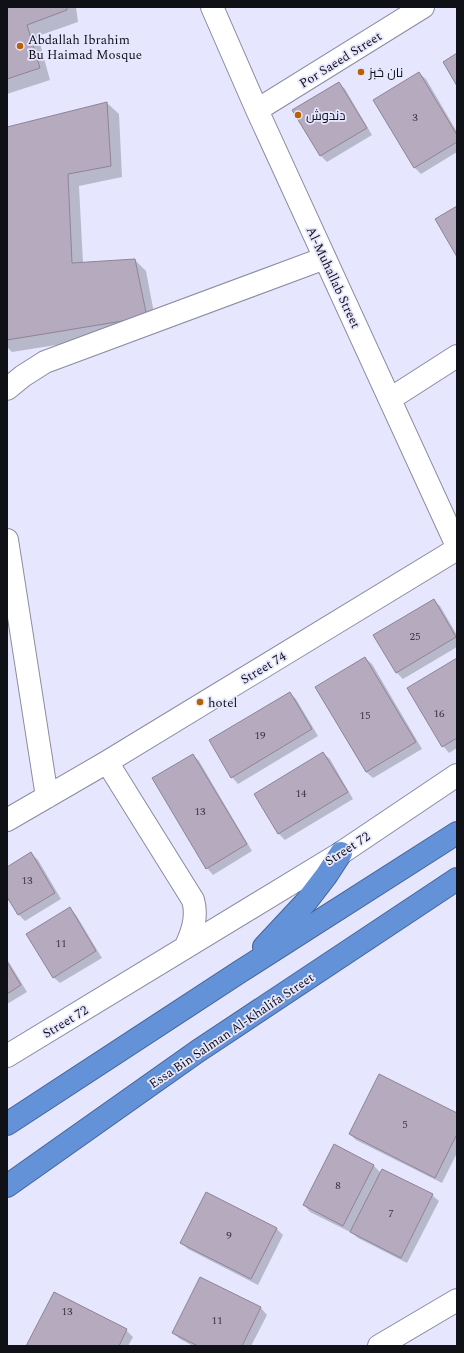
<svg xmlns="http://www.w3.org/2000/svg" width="464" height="1353" viewBox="0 0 464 1353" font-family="Spectral,Cairo,serif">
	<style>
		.shadow { fill: #0003 }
		.building { fill: #b6aabf; stroke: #8f8397 }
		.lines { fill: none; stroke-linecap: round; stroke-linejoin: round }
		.minor-casing { stroke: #8a8ba0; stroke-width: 24 }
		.highway-casing { stroke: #466495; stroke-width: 24 }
		.minor { stroke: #fff; stroke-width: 22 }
		.highway { stroke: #6392d9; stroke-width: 22 }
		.poi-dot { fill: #ba6000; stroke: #e6e7fe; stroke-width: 1.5 }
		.labels { text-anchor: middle; stroke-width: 3.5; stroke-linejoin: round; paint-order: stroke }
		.number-label { font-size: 11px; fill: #3a3641 }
		.poi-label { font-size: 13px; fill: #101017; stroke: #e6e7fe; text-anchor: start }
		.street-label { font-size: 13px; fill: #101017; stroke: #e6e7fe }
	</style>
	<rect width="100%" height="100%" fill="#e6e7fe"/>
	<path class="shadow" d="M7,7H76L78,22L38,36L50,80L7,94Z
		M419,73L426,79L457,132V152L421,174L415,168L375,100Z
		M339,83L345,89L372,135L327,162L320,155Z
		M107,103L119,114L122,177L79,186L83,263L135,260L146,271L157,329L12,352L7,347V128Z
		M433,600L440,606L457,635V647L403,679L397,673L375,635Z
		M365,658L372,664L422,749L373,778L366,772L316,688Z
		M457,659V748L449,753L443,746Z
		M290,693L296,699L318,736L238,784L232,777Z
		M323,753L330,759L353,799L285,840L279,834L255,794Z
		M193,755L199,761L252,851L213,875L207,868Z
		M31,853L38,860L61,899L25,921L19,915L7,895V868Z
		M70,909L76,915L102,958L60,983L53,977Z
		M7,959L27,992L7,1004Z
		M457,1114V1153L442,1183L356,1140L350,1134Z
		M373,1165L381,1173L432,1195L439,1201L407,1263L358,1238L350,1231V1232L310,1212L304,1205Z
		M276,1228L283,1235L258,1285L188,1249L181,1243Z
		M201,1278L261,1308L267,1315L251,1346H193L180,1339L173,1333Z
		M126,1330L133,1337L128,1346H28Z"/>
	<path class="building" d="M7,7H67V10L27,25L40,68L7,79Z
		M457,53V86L443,62Z
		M419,72L457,135V142L414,168L373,100Z
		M339,82L367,128L320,156L292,110Z
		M107,102L111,166L68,174L72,263L135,259L147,317L7,340V127Z
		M457,206V257L435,219Z
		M434,599L456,637L396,673L373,635Z
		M365,657L416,742L366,772L315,687Z
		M457,658V738L442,747L407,688Z
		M290,692L312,729L231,778L209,740Z
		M323,752L348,792L278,834L254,794Z
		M193,754L247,844L206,869L152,778Z
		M31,852L55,893L18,915L7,897V867Z
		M70,907L96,951L53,978L26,934Z
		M7,962L21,985L7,994Z
		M379,1074L457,1113V1134L435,1178L349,1134Z
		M334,1144L374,1165L343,1226L303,1205Z
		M382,1169L433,1194L401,1258L350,1232Z
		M206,1192L277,1228L251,1279L180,1243Z
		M200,1277L261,1307L242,1346H198L172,1333Z
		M54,1292L127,1329L119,1346H26Z"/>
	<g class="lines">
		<g class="minor-casing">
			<path id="minor" d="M212,7L257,110L457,546
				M257,110L423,7
				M7,389L23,376L45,362L325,258
				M390,399L457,356
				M7,540L47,797
				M107,762L193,900C198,917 192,933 185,948
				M7,820L107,762L457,549
				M7,1056L341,853L457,775
				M379,1346L457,1300"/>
		</g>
		<g class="highway-casing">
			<path id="highway" d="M264,947L306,902L326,876L341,853
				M7,1124L241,971L457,833
				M7,1186L198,1051L457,879"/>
		</g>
		<use href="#minor" class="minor"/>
		<use href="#highway" class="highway"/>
	</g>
	<g class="poi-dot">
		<circle cx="20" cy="46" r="4"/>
		<circle cx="361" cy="72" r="4"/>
		<circle cx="298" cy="115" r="4"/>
		<circle cx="200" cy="702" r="4"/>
	</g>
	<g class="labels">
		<g class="number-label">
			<text x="415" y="121">3</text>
			<text x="415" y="640">25</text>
			<text x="439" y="717">16</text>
			<text x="365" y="719">15</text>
			<text x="260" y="739">19</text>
			<text x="301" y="797">14</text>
			<text x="200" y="815">13</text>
			<text x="27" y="884">13</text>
			<text x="61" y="947">11</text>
			<text x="405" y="1128">5</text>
			<text x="338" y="1189">8</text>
			<text x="391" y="1217">7</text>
			<text x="229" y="1239">9</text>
			<text x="67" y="1315">13</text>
			<text x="217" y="1324">11</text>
		</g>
		<g class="poi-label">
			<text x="28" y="44">Abdallah Ibrahim<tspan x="28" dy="15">Bu Haimad Mosque</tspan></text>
			<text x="369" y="77">نان خبز</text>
			<text x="306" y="120">دندوش</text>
			<text x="208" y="707">hotel</text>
		</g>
		<g class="street-label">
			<text transform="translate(340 59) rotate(-32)" y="5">Por Saeed Street</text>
			<text transform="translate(334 277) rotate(65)" y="5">Al-Muhallab Street</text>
			<text transform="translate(263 667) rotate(-31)" y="5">Street 74</text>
			<text transform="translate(347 848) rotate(-33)" y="5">Street 72</text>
			<text transform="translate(65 1021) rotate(-31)" y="5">Street 72</text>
			<text transform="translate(231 1030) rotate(-34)" y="5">Essa Bin Salman Al-Khalifa Street</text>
		</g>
	</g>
	<rect width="464" height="1353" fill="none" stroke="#101017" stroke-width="16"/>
</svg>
